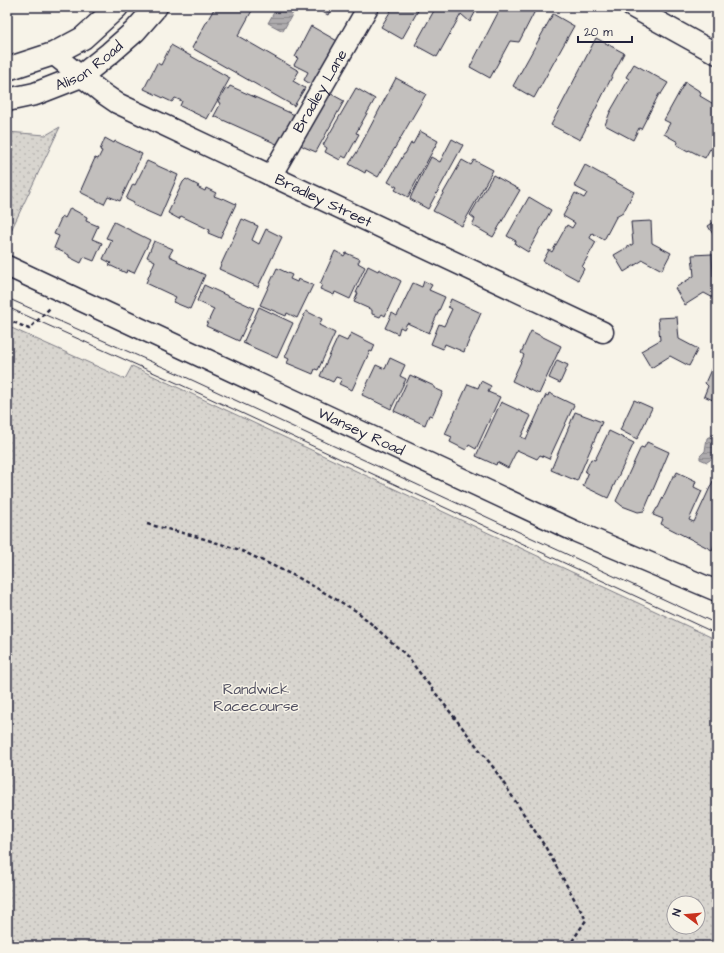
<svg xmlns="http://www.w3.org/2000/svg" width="724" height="953" viewBox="0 0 724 953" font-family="'Architects Daughter',sans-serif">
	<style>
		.park { fill: url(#park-dots); stroke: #7d7c85; fill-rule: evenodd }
		.water { fill: url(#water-rules); stroke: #76747f }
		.building { fill: #c2bfbd; stroke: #22223b }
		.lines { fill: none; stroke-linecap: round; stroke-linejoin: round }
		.minor-casing { stroke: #22223b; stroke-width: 23 }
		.major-casing { stroke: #22223b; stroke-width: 25 }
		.path { stroke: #22223b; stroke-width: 2.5; stroke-dasharray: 4 3; stroke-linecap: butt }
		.minor { stroke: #f7f3e8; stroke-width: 20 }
		.major { stroke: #f7f3e8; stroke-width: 22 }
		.tram { stroke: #22223b; stroke-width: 1 }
		.labels { text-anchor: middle; stroke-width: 3; stroke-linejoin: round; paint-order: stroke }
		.street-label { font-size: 15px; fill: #22223b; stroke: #f7f3e8 }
		.park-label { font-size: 15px; fill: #504f60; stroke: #f7f3e8 }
	</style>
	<defs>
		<pattern id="park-dots" width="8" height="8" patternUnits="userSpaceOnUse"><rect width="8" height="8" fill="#d8d5cf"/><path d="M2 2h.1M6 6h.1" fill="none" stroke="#b9b7b3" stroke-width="1.8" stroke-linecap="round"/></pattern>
		<pattern id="water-rules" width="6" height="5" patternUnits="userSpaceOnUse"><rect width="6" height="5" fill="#aeabad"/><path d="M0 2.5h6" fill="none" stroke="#8d8b8e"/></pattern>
	</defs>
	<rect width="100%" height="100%" fill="#f7f3e8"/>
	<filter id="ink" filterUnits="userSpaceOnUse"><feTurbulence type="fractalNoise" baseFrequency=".025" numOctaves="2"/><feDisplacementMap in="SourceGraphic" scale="8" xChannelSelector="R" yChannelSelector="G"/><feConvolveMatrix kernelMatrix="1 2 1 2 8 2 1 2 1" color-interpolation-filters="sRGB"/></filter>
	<g filter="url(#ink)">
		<path class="park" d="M60,127L7,239V132L46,135Z
			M7,326L125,379L132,366L717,640V946H7ZM674,903H698V927H674Z"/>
		<path class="water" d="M277,7H287L294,11L283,31L268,23Z
			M712,435L717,436C717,446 717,457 707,462L700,459V456L705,451L707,438Z"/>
		<path class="building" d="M215,7H254L238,36L299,71L293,81L305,88L294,106L192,48Z
			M313,7H332L328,15Z
			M393,7H420L402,39L381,27Z
			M436,7H478L470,22L461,14L437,57L415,45Z
			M501,7H537L519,42L510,41L490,78L470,67Z
			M553,14L574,26L534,98L513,86Z
			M311,26L339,42L315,87L304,80L308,72L294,65L298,58L295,57Z
			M596,38L624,53L580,140L551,125Z
			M171,45L230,78L207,119L180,106L182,101L175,98L172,102L144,89L157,63L161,65Z
			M634,64L668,83L661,94H659L641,129L639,128L633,140L605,125L610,112L629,79L626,77Z
			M396,78L426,94L378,177L366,170L365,173L349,164L357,152Z
			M685,82L701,92L700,96L717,106V153L710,149L705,158L689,150L688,151L677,145L678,142L664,134L670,123L664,120Z
			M230,86L297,116L279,145L214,116L221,103L218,102L226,88L228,89Z
			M356,88L375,99L356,133L359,134L346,158L342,156L340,160L325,152L327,148L323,145Z
			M324,90L344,101L316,152L304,147L295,141Z
			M420,131L438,141L408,197L395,190L397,187L388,182L404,154H405L411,143L413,144Z
			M105,138L114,143L115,141L142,154L120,201L108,196L104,204L80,192L95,158L98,159L102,151L100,150Z
			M452,139L463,145L428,209L410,199L412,194L431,157L440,162Z
			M462,160L471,165L474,160L493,170L462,226L433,211Z
			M147,161L178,175L160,217L133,205L134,203L126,199L133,184L135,185Z
			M585,165L634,192L623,213L616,217L604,240L592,233L590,238L596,242L582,267L584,269L578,280L543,261L549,250L552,252L567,225L572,228L575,223L563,216L575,193L584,198L587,193L574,186Z
			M493,175L520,190L493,237L472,225L475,219L470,215Z
			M186,179L199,186L197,187L205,191L206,188L216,193L214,196L222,199L223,198L236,204L220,238L208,233L210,230L181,216L179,219L168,213L183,182Z
			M529,197L551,210L528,252L515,244L516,241L507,236Z
			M70,208L87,217L86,221L98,226L92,239L102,243L94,261L84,257L81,263L69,257V255L54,248L59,236L54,234L62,216L65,218Z
			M242,219L258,226L252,240L259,244L266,229L282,237L258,287L219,269Z
			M717,220V241L708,226Z
			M651,221L652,243L671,253L662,270L643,260L624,272L614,255L633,244L631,222Z
			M114,222L150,240L134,273L127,270L126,273L109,265L111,263L103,259L112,240L106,238Z
			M154,241L173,249L169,256L178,260L177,262L205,275L190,309L173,302L176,297L146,283L155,261L147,257Z
			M335,251L344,256L346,253L360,259L358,263L365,267L350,299L335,292L334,295L320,289L322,285L320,284Z
			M712,254L713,276L717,278V300L704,293L685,305L675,288L694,276L692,255Z
			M368,266L378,271L379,269L401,281L385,316L382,314L380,317L372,314V310L354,302L358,293H356Z
			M277,268L292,275L290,279L297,282L298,279L313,285L297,318L287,313L286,316L260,305Z
			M424,281L432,285L429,290L445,297L429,333L407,323L404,329L400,327L398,334L385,328L392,313L397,316L413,283L422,287Z
			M204,285L254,308L239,341L206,326L214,309L197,301Z
			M451,299L481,313L464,352L445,344L443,349L431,344L439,324L444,326L452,309L448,307Z
			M259,307L293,323L277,358L243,343Z
			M306,311L322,319L319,325L335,333L318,370L315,369L313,374L287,363L289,359L285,357Z
			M677,317L679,339L698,349L689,366L670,356L651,368L641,351L660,340L658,318Z
			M531,331L561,346L539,394L512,381L524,355L521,353Z
			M351,333L375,345L372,352L370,351L352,390L339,384L342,379L336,377L333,382L320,376L338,337L347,341Z
			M717,356V402L704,396L708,386L705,383Z
			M390,358L405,365L400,376L406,379L391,409L362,395L376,365L385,369Z
			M557,360L568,365L560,383L549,378Z
			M410,375L434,386V388L443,392L432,416L429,415L425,425L394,411Z
			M481,381L491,386L488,392L500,397L476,449L469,445L466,450L450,442L452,437L445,434L468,384L478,388Z
			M549,393L574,405L549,459L540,455L537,459L517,450L508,468L497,462L496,465L476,456L501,402L531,416L521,437L526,439L546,395L548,396Z
			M634,400L652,408L637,439L620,430Z
			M575,412L602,422L577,481L551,470Z
			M609,431L634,443L608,498L583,486L588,474L585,472L591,459L595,460Z
			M647,442L669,452L644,511L638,512L622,506L616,501L641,447L644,448Z
			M677,472L696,481L694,487L702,491L689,520L694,522L713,481L717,482V539L712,550L661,524L663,519L653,515L657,508H658L673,476H675Z"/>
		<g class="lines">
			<g class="minor-casing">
				<g id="minor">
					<path d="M632,7L717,54"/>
					<path id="s1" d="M53,54L101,92L117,103L603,332"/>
					<path id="s2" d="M271,176L368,7"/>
					<path id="s3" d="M7,266L572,530L717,591"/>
				</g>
			</g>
			<g class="major-casing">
				<g id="major">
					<path d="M7,69L53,54L83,38L117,7"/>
					<path id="s4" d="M7,100L35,94L81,76L110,53L135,31L156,7"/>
				</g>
			</g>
			<path class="path" d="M7,319L29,329L51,307
				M147,524L195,536L240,550L299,578L358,612L405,654L493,767L546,848L586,920L569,946"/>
			<use href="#minor" class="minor"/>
			<use href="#major" class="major"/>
			<path class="tram" d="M7,298L179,374L717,624
				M7,307L177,383L717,634"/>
		</g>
	</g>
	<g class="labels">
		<g class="street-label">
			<text dy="5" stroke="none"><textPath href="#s4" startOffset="90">Alison Road</textPath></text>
			<text dy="5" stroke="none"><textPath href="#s2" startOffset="98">Bradley Lane</textPath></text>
			<text dy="5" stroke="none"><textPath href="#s1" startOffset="309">Bradley Street</textPath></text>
			<text dy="5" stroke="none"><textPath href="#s3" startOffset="391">Wansey Road</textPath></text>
		</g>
		<g class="park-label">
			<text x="256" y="694">Randwick<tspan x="256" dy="17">Racecourse</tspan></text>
		</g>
	</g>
	<rect width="724" height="953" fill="none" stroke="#f7f3e8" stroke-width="24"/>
	<rect x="12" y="12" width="700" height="929" fill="none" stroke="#22223b" stroke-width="1.5" filter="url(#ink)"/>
	<g transform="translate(686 915) rotate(286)"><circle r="19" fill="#f7f3e8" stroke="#a29fa3"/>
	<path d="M0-3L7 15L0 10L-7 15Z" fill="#c8321e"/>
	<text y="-6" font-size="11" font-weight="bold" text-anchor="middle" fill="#22223b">N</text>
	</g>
	<path d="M578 36v6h54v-6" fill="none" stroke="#22223b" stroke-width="2"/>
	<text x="584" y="36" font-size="12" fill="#22223b" stroke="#f7f3e8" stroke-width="3" paint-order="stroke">20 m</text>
</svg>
